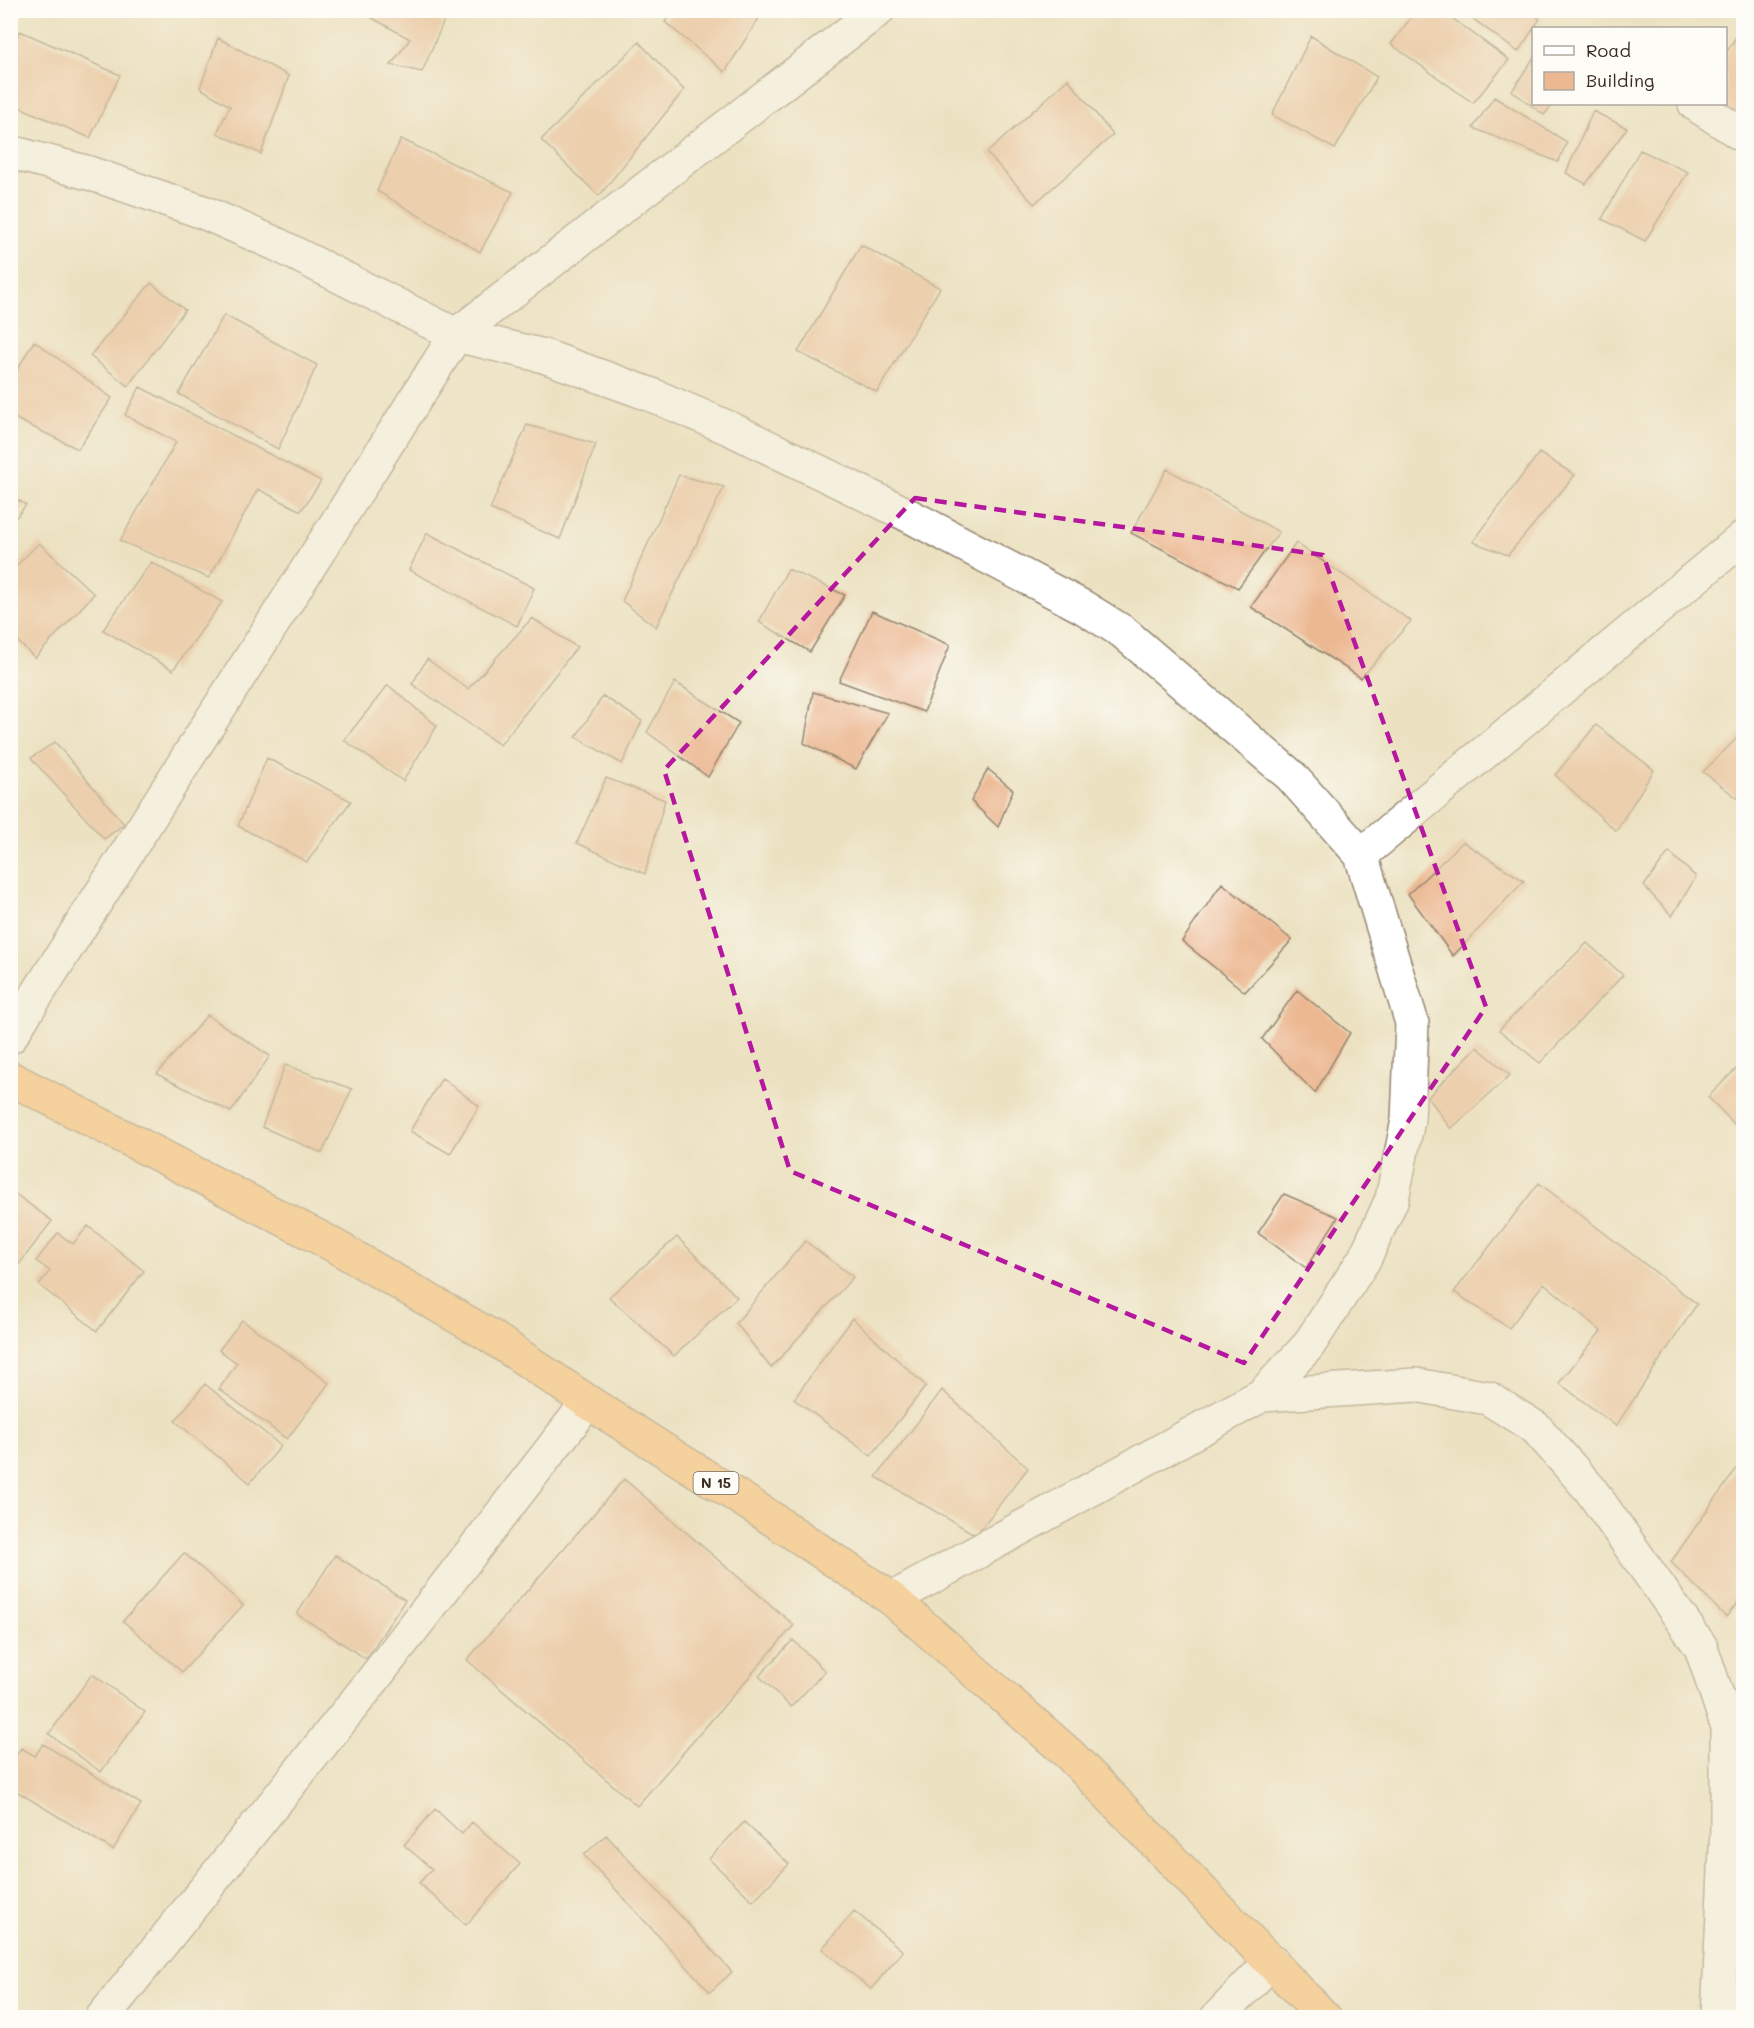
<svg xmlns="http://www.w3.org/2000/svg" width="1754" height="2028" viewBox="0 0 1754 2028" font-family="Mali,sans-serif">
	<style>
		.building { fill: #ecb892 }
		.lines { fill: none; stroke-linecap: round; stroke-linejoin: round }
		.minor-casing { stroke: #948670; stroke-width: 36 }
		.highway-casing { stroke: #948670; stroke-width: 36 }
		.minor { stroke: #fff; stroke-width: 33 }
		.highway { stroke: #fdbc6f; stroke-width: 33 }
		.marked { fill: none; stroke: #b5179e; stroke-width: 4.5; stroke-dasharray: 12 8; stroke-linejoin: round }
		.labels { text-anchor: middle; stroke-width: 5; stroke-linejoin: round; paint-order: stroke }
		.shield { fill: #fdfcf7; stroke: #75695f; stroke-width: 1.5 }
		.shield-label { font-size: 14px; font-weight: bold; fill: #3b2a1e }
	</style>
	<rect width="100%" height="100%" fill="#fdfcf7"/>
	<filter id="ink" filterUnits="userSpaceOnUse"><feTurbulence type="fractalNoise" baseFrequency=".0167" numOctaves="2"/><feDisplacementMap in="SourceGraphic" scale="12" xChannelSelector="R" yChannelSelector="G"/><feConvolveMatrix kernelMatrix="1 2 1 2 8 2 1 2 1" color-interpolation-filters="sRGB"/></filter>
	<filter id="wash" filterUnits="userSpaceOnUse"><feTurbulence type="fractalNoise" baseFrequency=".008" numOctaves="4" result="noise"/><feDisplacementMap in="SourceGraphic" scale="24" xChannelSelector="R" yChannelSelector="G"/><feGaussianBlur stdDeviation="1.35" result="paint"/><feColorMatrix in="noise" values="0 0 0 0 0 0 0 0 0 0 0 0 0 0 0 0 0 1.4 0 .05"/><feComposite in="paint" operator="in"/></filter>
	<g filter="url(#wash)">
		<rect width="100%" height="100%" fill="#ece2c2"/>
		<g id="blocks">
			<path class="building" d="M358,10H432L446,16L422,72L391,65L410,39Z
				M673,10H764L725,72L665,22Z
				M1417,10H1441L1509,60L1473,103L1391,44Z
				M1461,10H1528L1540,19L1518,52Z
				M1744,24V125L1717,104H1726V53Z
				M20,31L120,75L90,138L10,103V48Z
				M1311,36L1377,77L1335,149L1272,115Z
				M218,38L289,76L261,154L217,133L230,106L200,88Z
				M639,42L684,90L599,196L541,140Z
				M1534,57V104H1553L1544,115L1512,91Z
				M1068,79L1113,135L1034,204L987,153Z
				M1494,97L1567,142L1558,162L1473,128Z
				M1593,111L1627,128L1586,184L1566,173Z
				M401,139L513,192L480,252L377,191Z
				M1640,150L1688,172L1645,241L1602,219Z
				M861,245L940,288L877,392L798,352Z
				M151,283L185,310L128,386L90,356Z
				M224,315L317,365L278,449L179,394Z
				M34,341L112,398L78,449L10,416V382Z
				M140,387L321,481L301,511L258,489L209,578L120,541L176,442L125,415Z
				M527,425L596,444L560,539L490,509Z
				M1539,453L1575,475L1508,555L1473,542Z
				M1167,469L1279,532L1238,588L1131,533Z
				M679,475L724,487L656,627L622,601Z
				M10,495L26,505L10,525Z
				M427,533L534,588L517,626L409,570Z
				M39,543L94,594L35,658L10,634V572Z
				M1296,543L1411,621L1361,678L1251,607Z
				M151,562L222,602L173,670L103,630Z
				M788,569L845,595L810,652L759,622Z
				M872,611L950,645L924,712L839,681Z
				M532,618L577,647L500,745L412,684L427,659L468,689Z
				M675,682L739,723L708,777L647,732Z
				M388,685L437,726L403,781L344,740Z
				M813,692L888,713L856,769L804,743Z
				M603,696L642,721L622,764L576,737Z
				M1596,725L1654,770L1616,831L1555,775Z
				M1744,731V803L1703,772Z
				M55,742L124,824L104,839L31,758Z
				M267,758L351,801L307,862L238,826Z
				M988,769L1013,790L998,827L971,801Z
				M606,778L665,800L645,874L577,843Z
				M1463,842L1524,881L1453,956L1408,894Z
				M1669,852L1696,877L1672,916L1644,886Z
				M1222,883L1292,940L1245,992L1182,941Z
				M1587,943L1623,975L1540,1063L1499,1030Z
				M1297,990L1350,1033L1315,1093L1262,1039Z
				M207,1015L270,1056L231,1112L157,1074Z
				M1477,1047L1510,1075L1451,1129L1428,1097Z
				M1744,1061V1134L1708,1097Z
				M285,1065L352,1089L322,1153L262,1127Z
				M442,1078L479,1106L450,1154L410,1131Z
				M1539,1183L1697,1304L1616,1426L1559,1383L1601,1331L1544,1283L1509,1328L1454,1292Z
				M10,1190L52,1221L17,1267L10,1262Z
				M1284,1194L1338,1217L1306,1268L1258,1233Z
				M88,1226L144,1271L97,1331L39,1285L50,1271L36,1261L58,1233L73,1244Z
				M677,1237L737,1297L674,1356L609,1297Z
				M805,1241L853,1277L771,1368L736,1323Z
				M852,1318L926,1386L871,1456L794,1399Z
				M242,1320L329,1383L287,1439L219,1389L237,1363L219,1350Z
				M205,1384L281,1446L250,1483L175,1421Z
				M942,1390L1028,1468L976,1535L876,1477Z
				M1744,1458V1595L1726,1617L1671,1562Z
				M624,1479L794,1625L637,1806L467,1660Z
				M184,1553L243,1605L182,1672L123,1621Z
				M335,1555L405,1600L366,1659L297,1614Z
				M793,1640L825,1671L791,1707L759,1676Z
				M92,1674L145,1712L101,1772L49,1734Z
				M43,1744L141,1804L113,1850L10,1787V1764L21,1748L35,1756Z
				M435,1809L462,1834L472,1822L520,1864L466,1925L419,1883L432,1869L404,1845Z
				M744,1822L789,1864L753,1901L709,1859Z
				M606,1835L732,1972L710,1992L584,1855Z
				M854,1911L903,1951L871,1989L822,1949Z"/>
		</g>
	</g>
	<g filter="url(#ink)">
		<use href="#blocks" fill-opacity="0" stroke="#948670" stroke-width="1.5"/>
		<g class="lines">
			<g class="minor-casing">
				<path id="minor" d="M1695,104L1744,136
					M10,152L89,173L203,212L276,244L456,335L544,356L652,395L731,429L904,513L1083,607L1123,632L1291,776L1361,855L1412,1023L1408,1120L1392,1199L1365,1258L1308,1346L1262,1395L892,1599
					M1361,855L1744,537
					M10,1037L456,335L878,10
					M1262,1395L1416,1385L1488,1398L1536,1428L1590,1489L1701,1647L1727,1725V1828L1718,2018
					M102,2018L369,1685L588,1402
					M1217,2018L1272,1961"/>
			</g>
			<g class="highway-casing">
				<path id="highway" d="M10,1078L326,1241L489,1335L588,1402L762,1512L892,1599L1070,1755L1325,2018"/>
			</g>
			<use href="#minor" class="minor"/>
			<use href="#highway" class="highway"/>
		</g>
	</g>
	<path d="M0 0H1754V2028H0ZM915,498L1323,555L1486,1007L1244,1363L790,1171L664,770Z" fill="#ece2c2" fill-opacity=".55" fill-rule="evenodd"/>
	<path class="marked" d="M915,498L1323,555L1486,1007L1244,1363L790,1171L664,770Z"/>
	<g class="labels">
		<rect class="shield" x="693.5" y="1472" width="45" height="22" rx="4.5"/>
		<g class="shield-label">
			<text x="716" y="1488">N 15</text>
		</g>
	</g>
	<rect width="1754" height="2028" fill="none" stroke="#fdfcf7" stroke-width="36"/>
	<rect x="1532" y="27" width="195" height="78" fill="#fdfcf7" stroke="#afa8a0" stroke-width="1.5"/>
	<rect x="1544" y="46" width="30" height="9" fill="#ffffff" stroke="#afa8a0" stroke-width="1.5"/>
	<text x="1586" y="57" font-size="18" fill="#3b2a1e">Road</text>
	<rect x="1544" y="72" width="30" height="18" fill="#ecb892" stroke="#afa8a0" stroke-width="1.5"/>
	<text x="1586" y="87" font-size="18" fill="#3b2a1e">Building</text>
</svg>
